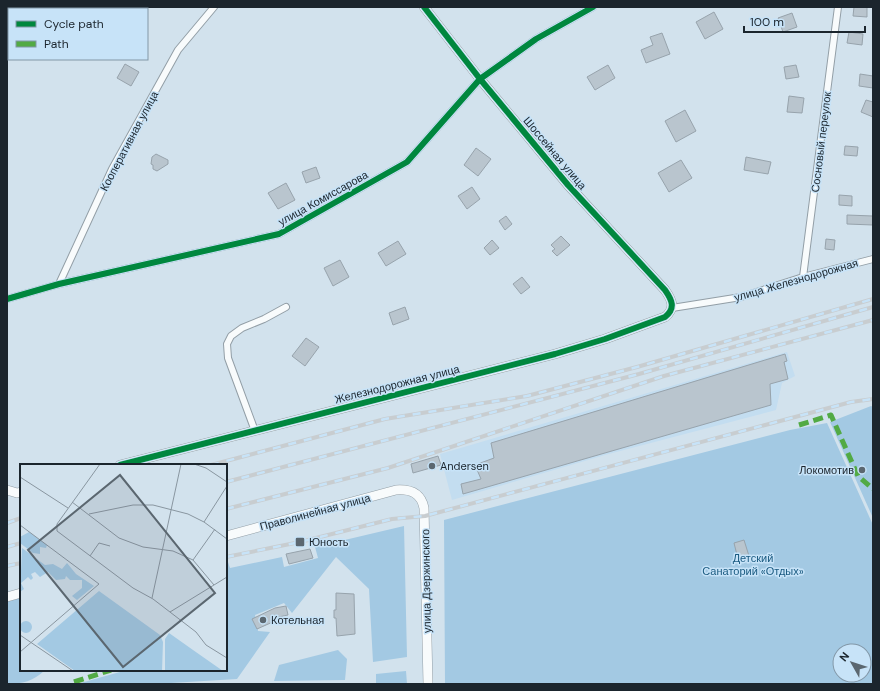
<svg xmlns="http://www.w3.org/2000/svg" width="880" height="691" viewBox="0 0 880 691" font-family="'DM Sans',sans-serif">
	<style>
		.built { fill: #c3ddf0 }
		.green { fill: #a3c9e3; fill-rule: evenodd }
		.building { fill: #b9c5ce; stroke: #97a3ac }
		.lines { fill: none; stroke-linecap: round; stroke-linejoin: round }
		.street-casing { stroke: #929ea6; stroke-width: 8 }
		.secondary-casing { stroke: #929ea6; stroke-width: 10 }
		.street { stroke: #f8fbfc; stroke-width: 6 }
		.secondary { stroke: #f8fbfc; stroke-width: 9 }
		.rail-casing { stroke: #c8cdd0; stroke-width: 4 }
		.rail { stroke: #c7e3f8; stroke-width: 2.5; stroke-dasharray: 8; stroke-linecap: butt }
		.quiet { stroke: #52aa44; stroke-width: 5; stroke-dasharray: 10 5; stroke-linecap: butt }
		.cycleway-casing { stroke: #c7e3f8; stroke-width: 8 }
		.cycleway { stroke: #00873e; stroke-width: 6 }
		.poi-dot { fill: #5b6770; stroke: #c7e3f8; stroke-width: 1.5 }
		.labels { text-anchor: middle; stroke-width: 3; stroke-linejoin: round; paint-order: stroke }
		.street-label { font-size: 11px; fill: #1b252d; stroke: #c7e3f8 }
		.poi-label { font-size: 11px; fill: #1b252d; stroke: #c7e3f8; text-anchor: start }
		.park-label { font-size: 11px; fill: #1b5b81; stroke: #c7e3f8 }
		.inset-road { fill: none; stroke: #8996a0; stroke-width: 1 }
		.view { fill: #5b6770; fill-opacity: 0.15; stroke: #5b6770; stroke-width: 2 }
		.inset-edge { fill: none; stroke: #1b252d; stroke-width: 2 }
	</style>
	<rect width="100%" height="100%" fill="#d2e2ed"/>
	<path class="built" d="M787,352L795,376L782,383L776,410L605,455L452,500L440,454Z"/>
	<path class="green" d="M871,406L873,407V518L830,422Z
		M827,423L873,525V684H445L444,520L790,430ZM840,651H864V675H840Z
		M404,526L407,657L373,662L369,589L336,557L292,613L284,603L255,615L258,631L270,632L237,679L171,683L170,684H77L127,670H226V560L227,559L230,568L282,557L284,567L318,558L315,547Z
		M21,595V670H45C34,681 22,684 7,684V599Z
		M338,650L347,659L345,680L274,681L279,665Z
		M406,671L407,684H376V674Z"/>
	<path class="building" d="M854,7H867V17L853,16Z
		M714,12L723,29L705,39L696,22Z
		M792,13L797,27L783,32L778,18Z
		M849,32L863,34L862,45L847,43Z
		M662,33L670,54L646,63L641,50L653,45L650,37Z
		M125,64L139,72L131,86L117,78Z
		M608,65L615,78L595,90L587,77Z
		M796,65L799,77L786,79L784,67Z
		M860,74L873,76V88L859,86Z
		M789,96L804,98L802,113L787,112Z
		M866,100L873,102V117L861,112Z
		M685,110L696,131L676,142L665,121Z
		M845,146L858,147L857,156L844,155Z
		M476,148L491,159L478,176L464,165Z
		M156,154L168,160V164L157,171L153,169V165L151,164L152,157Z
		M746,157L771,162L768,174L744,170Z
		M681,160L692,178L669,192L658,173Z
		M316,167L320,178L306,183L302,172Z
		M286,183L295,200L278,209L268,193Z
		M472,187L480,199L467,209L458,196Z
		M839,195L852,196V206L839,205Z
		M847,215L873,216V225L847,224Z
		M506,216L512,224L505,230L499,221Z
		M561,236L570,245L557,256L552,251L555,249L551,245Z
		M826,239L835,240L834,250L825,249Z
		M492,240L499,248L490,255L484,248Z
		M398,241L406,254L386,266L378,253Z
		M340,260L349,277L333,286L324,268Z
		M522,277L530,287L521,294L513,284Z
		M405,307L409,319L393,325L389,313Z
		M306,338L319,347L305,366L292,356Z
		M785,354L787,361L784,362L788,379L770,384L771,405L463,494L461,484L481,479L475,465L494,458L491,443Z
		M438,456L441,465L413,473L411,464Z
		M744,540L749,556L738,559L734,543Z
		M310,549L313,558L289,564L286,554Z
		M336,593L354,594L355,634L337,636L336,618H334V610H336Z
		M286,606L288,615L274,618L275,621L257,629L252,619L275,608Z"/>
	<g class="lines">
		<g class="street-casing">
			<path id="street" d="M803,277L838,7
				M59,284L112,169L178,50L214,7
				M7,299L59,284L279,234L407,162L480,79L536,39L593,7
				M672,308L741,297L803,277L873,259
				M255,431L228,358L227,344L231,336L242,328L264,319L286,307"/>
		</g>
		<g class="secondary-casing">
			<path id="secondary" d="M120,465L555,354L605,339L665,317C676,308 672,300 665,290L568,185L480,79L424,7
				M7,490L17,493L21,492
				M226,536L396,490C411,489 421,493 424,508L428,684
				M7,597L21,593"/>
		</g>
		<use href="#street" class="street"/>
		<use href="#secondary" class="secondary"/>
		<g class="rail-casing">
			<path id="rail" d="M211,465L385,419L527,396L637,367L873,299
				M226,482L639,374L873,307
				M226,509L388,468L664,376L873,320
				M7,523L21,518
				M7,547L21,543
				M226,557L300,542L392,519L425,516L851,402L873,399
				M7,566L21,563"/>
		</g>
		<use href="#rail" class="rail"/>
		<path class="quiet" d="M799,425L831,415L858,476L873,489
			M74,682L111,670"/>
		<g class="cycleway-casing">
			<path id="cycleway" d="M7,299L59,284L279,234L407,162L480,79L536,39L593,7
				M120,465L555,354L605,339L665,317C676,308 672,300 665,290L568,185L480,79L424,7"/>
		</g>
		<use href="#cycleway" class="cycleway"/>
	</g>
	<g class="poi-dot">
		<circle cx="432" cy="466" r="4"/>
		<circle cx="862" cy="470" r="4"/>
		<rect x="295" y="537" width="10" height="10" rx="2"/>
		<circle cx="263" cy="620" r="4"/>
	</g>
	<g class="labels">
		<g class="street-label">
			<text transform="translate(129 141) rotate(-62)" y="4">Кооперативная улица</text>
			<text transform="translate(821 142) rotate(-83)" y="4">Сосновый переулок</text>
			<text transform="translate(555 153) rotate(50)" y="4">Шоссейная улица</text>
			<text transform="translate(323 198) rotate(-29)" y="4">улица Комиссарова</text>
			<text transform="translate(796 280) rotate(-16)" y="4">улица Железнодорожная</text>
			<text transform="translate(397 384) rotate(-14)" y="4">Железнодорожная улица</text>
			<text transform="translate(315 512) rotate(-15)" y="4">Праволинейная улица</text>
			<text transform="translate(426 581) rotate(-91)" y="4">улица Дзержинского</text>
		</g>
		<g class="poi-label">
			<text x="440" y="470">Andersen</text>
			<text x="854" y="474" text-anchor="end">Локомотив</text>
			<text x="309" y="546">Юность</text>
			<text x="271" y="624">Котельная</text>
		</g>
		<g class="park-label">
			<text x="753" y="562">Детский<tspan x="753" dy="13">Санаторий «Отдых»</tspan></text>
		</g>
	</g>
	<g transform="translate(20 464)">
		<rect width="207" height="207" fill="#d2e2ed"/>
		<path d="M9,68L27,81L26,84L20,83V90L13,89L0,79V73ZM2,84L25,101L33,100L42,105L47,99L56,110L74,122L57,136L52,132L62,124V116H50L46,112L45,115L36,116L28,108L20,113L15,108L11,110L13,114L11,116L8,113L1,119L4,125L0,128ZM79,127L140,171L143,178L142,207H55L17,180ZM0 163a6 6 0 1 1 12 0a6 6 0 1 1-12 0ZM149,169L173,186L203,207H145V175Z" fill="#a3c9e3"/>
		<path class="inset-road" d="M80,0L37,60V67L113,124L133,135L176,168L186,181L207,194M174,0L186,4L207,18M0,13L48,44M52,38L99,74L123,83L153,87L173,96L194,121M69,50L113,41H133L168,50L184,58L207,75M184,58L207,22M0,61L79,120L0,188M70,92L79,79L90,82M173,96L195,65M132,134L161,0M150,148L207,113M0,171L53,207"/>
		<path class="view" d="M100,11L195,129L103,203L8,86Z"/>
		<rect width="207" height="207" class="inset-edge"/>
	</g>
	<rect width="880" height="691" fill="none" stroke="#1b252d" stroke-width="16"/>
	<rect x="8" y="8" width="140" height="52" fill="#c7e3f8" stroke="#8297a7"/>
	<rect x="16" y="21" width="20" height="6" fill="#00873e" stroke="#8297a7"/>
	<text x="44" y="28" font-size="12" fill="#1b252d">Cycle path</text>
	<rect x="16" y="41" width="20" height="6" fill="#52aa44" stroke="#8297a7"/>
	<text x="44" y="48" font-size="12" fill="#1b252d">Path</text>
	<g transform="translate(852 663) rotate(309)"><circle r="19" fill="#c7e3f8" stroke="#8297a7"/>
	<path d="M0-3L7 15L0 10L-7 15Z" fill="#5b6770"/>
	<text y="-6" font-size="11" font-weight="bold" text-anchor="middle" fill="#1b252d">N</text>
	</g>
	<path d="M744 26v6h121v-6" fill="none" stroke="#1b252d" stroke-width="2"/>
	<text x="750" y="26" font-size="12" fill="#1b252d" stroke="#c7e3f8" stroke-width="3" paint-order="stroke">100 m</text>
</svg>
